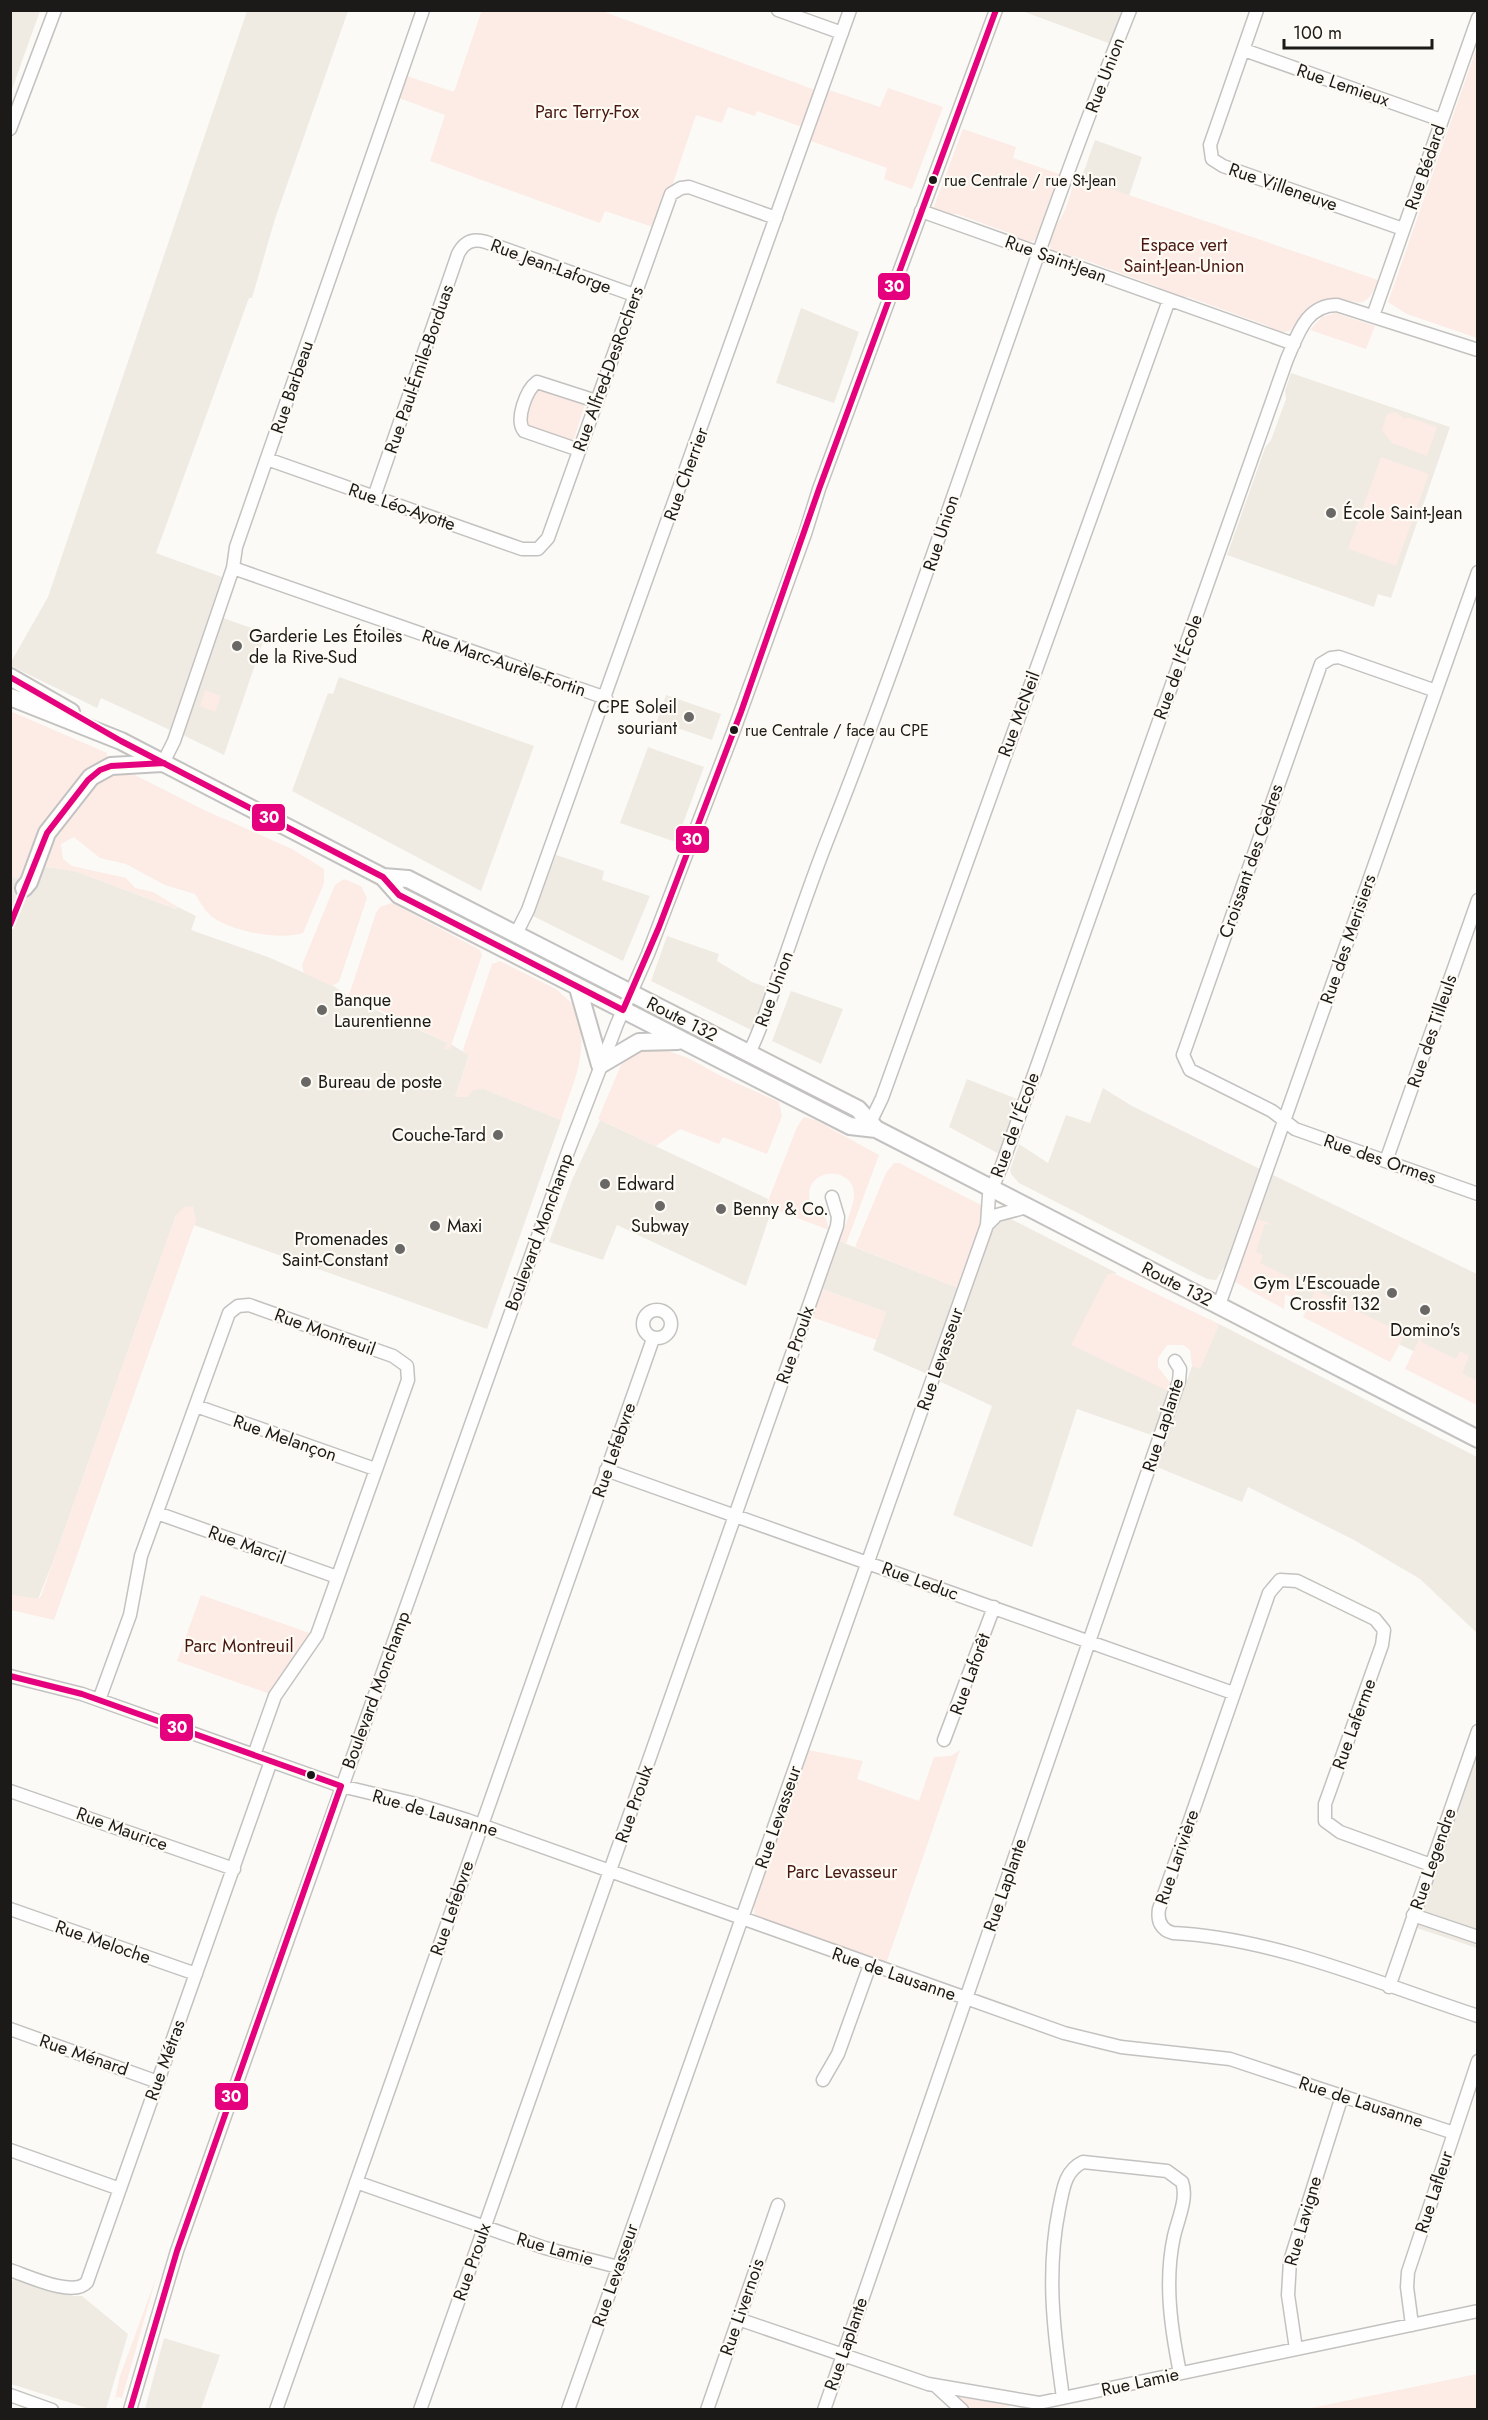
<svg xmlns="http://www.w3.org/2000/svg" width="1488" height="2420" viewBox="0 0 1488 2420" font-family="Jost,sans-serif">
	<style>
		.built { fill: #efebe3 }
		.green { fill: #fdebe5 }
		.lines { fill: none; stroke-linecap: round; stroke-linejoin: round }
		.minor-casing { stroke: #c3c2c0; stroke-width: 15 }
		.highway-casing { stroke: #c3c2c0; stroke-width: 20 }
		.minor { stroke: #fefefe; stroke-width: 12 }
		.highway { stroke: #fefefe; stroke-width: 16 }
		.bus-1-casing { stroke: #fdfbf4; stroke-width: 10 }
		.bus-1 { stroke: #e5007d; stroke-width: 6 }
		.bus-dot { fill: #1b1a18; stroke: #fdfbf4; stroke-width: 2 }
		.poi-dot { fill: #696866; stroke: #fdfbf4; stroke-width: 2 }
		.labels { text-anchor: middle; stroke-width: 4.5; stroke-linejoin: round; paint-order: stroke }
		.bus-label { font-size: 16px; fill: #1b1a18; stroke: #fdfbf4; text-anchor: start }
		.street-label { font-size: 18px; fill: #1b1a18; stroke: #fdfbf4 }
		.park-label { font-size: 18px; fill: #491710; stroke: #fdfbf4 }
		.poi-label { font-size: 18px; fill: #1b1a18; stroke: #fdfbf4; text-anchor: start }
		.line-badge { stroke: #fdfbf4; stroke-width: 2 }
		.badge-label { font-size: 16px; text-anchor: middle; font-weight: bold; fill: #fff }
	</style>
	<rect width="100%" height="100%" fill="#fbfaf6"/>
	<path class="built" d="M11,10L40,11L11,92L10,11Z
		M247,11H348L275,219L252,298H249L156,553L222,577L170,730L101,698L97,708L11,666V662L48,597Z
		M1022,11H1125L1111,44Z
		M1095,140L1142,157L1129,196L1081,179Z
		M801,308L859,332L834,403L776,383Z
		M1291,373L1450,427L1391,598L1378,594L1374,607L1227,555L1265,448L1271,440L1286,399L1285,391Z
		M223,618L266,633L224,755L183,735Z
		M339,677L534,746L481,891L292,791L328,693L333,694Z
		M666,695L721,714L712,740L657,721Z
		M648,747L704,767L676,842L620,823Z
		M556,855L604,871L602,880L650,896L623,961L533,916Z
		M39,866L75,871L176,909L178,907L196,916L191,930L268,957L332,985L352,999L452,1045L469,1055L455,1097L477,1088L484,1089L561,1120L487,1329L194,1225L196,1220L176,1215L54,1559L38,1599L10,1595V876L23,880Z
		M667,936L719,954L717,961L752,982L769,988L753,1031L651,981Z
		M791,991L843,1009L821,1064L772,1041Z
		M967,1079L1019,1100L1001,1155L949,1127Z
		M1103,1088L1132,1106L1260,1169L1227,1263L1216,1280L1207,1279L1019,1183L1011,1174L1010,1170L1019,1144L1048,1163L1066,1115L1090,1123Z
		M600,1120L768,1199L766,1206L772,1209L746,1286L617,1225L603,1260L549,1242L572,1180Z
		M1273,1175L1477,1274V1381L1239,1269Z
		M999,1218H1009L1117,1273L1107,1275L1170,1392L1154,1436L1077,1409L1032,1547L953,1515L992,1406L939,1381L993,1227Z
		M839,1241L958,1288L927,1374L873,1350L886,1312L822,1289Z
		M1219,1324L1477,1457V1633L1420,1579L1354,1540L1248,1487L1242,1502L1157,1467L1192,1366L1200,1368Z
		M1477,1751V1948L1417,1928Z
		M14,2277L73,2296H82L128,2334L106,2409H90L11,2384L10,2288Z
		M164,2338L220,2355L201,2409H145Z"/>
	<path class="green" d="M482,10L602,11L815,90L802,127L757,111L755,116L728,107L722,123L696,115L672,186L665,194L653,227L605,211L600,223L430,161L445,115L399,98L407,76L454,92Z
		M1477,47V338L1407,314L1388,302Z
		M888,88L943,107L912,189L884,179L887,168L811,141L829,90L880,107Z
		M963,129L1016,147L1013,158L1062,175L1040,235L1033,241L1025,242L1012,234L957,214L946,215L933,209Z
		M1076,177L1378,280C1363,322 1350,290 1320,301C1304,306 1300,319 1290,331L1280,333L1266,325L1188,297H1177L1156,286L1074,256C1069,255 1064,257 1059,255C1041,248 1054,228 1061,218C1068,207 1071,189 1076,177Z
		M1335,313L1375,326L1366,349L1310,330L1322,317Z
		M539,388L585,404L574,439L569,441L526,424L535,391Z
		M1395,412L1406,419L1408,417L1437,427L1427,456L1392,443L1382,430L1387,414Z
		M1381,457L1429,474L1396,566L1348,549Z
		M205,690L221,696L215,712L200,706Z
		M10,711L107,753V762L23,880L11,876Z
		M127,771L204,810L292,849L324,869V883L303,933C281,941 225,931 208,913C203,908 199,900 195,894L165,885L126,864L100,858L74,837L61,844L63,859L72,866L126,878L135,888L153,892L178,907L177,909L75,871L39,866L47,845L101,776Z
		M344,879L361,886L367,898L339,982L332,986L304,973L302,965L335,885Z
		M392,903L480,950L482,955L450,1049H444L447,1043L349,995L376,913L380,907Z
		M500,961L556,989L574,1005L581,1018L578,1020C589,1053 571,1088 561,1120L484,1089L473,1090L468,1097H455L469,1056L463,1050L492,964Z
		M658,1047L688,1058L721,1076L779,1102L782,1116L767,1154L723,1137L719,1144L680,1129L656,1146L598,1119L621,1065L637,1049Z
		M804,1117L815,1120L879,1155L846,1244L839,1241C844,1227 853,1210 854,1196C856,1163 798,1167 811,1205L826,1219L829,1230L766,1206L797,1127Z
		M894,1163H899L981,1205L984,1216L958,1288L855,1247L886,1173Z
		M193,1206L196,1220L54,1620L11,1610V1595L38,1599L41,1596L176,1215L184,1207Z
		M1257,1219L1270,1223V1225L1265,1224L1256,1252L1263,1255L1260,1263L1299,1282L1303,1276L1305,1278L1294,1298L1285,1294L1284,1309L1235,1282Z
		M1113,1273L1219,1324L1200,1369L1192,1366L1190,1350L1183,1345H1167L1158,1358V1367L1172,1385L1170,1392L1071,1345L1107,1275Z
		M1318,1284L1320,1285L1318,1291L1346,1305L1349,1297L1354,1300L1351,1308L1403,1333L1406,1326L1409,1327L1390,1362L1303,1317Z
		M822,1289L886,1312L877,1340L812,1317Z
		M1422,1333L1425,1335L1421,1342L1456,1359L1460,1351L1469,1356L1462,1374L1477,1381V1405L1405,1369Z
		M201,1595L312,1634L270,1694L177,1661Z
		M808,1750L863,1761L857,1779L919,1801L934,1757L951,1756L960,1750L886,1964L761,1920L754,1913V1905Z
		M156,2278L122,2398L116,2397L114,2403L120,2376Z
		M1477,2374V2409H1306Z
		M959,2397L1011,2405V2406L997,2409H969L957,2399Z"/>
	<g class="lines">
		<g class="minor-casing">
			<path id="minor" d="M778,10L842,33
				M1257,10L1210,145L1212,159L1223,166L1403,229
				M1244,50L1441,120
				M10,129L55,10
				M921,211L1294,344
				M1373,316L1478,18
				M579,450L524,431C515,420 526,390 537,382L596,401
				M267,459L522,549H538L548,538L671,194L681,188L689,187L776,218
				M374,497L458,254C464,242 473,238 486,242L634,295
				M233,568L606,698
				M1436,691L1339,657L1331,658L1321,664L1183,1055L1190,1070L1272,1111L1295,1129L1478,1194
				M163,763L174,741L233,568L236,547L423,10
				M516,934L528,910L850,10
				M749,1053C760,1032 767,1008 775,986C793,935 810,883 830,833C937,562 1021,282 1130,10
				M868,1127L882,1098L1169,300
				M1386,1161L1478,900
				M987,1225L989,1195L1002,1165L1287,359C1298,334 1306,305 1337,305L1478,350
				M1219,1305L1478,572
				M643 1324a14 14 0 1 1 28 0a14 14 0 1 1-28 0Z
				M196,1406L375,1469
				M606,1470L1233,1693
				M157,1513L337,1577
				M10,1676L82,1694L341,1786L412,1803L467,1820L1064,2033L1121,2047L1230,2059L1454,2133
				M99,1700L130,1615L141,1556L229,1313L238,1306L249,1305L393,1356L407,1366L408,1380L317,1635L275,1696L254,1755
				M944,1740L994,1607
				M10,1791L234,1869
				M1431,1865L1340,1832L1325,1821V1804L1382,1645L1384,1630L1375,1619L1297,1581L1280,1580L1269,1593L1159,1909C1157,1921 1161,1930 1173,1933C1275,1938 1380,1984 1478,2016
				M10,1909L196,1974
				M1413,1915L1478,1937
				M1389,1987L1478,1731
				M10,2029L158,2082
				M823,2080L838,2054L870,1965
				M10,2150L120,2189
				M356,2182L545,2248L618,2267
				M10,2270C28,2276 74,2298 87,2282L271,1761
				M738,2319L928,2384L1039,2403L1478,2311
				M1412,2325L1407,2287L1408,2272L1478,2061
				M1296,2349L1288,2295L1290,2261L1342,2096
				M937,2387L962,2410
				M10,2395L52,2410
				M1063,2398C1054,2334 1046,2273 1059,2209C1063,2191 1064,2171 1083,2162L1167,2171L1182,2182C1188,2198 1178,2219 1174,2236C1164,2282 1171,2328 1180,2373
				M130,2410L177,2251L569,1149L617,1024L648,954L734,730L805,534L819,489L996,10
				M276,2410L653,1339
				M420,2410L837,1226L838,1217L832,1197
				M568,2410L987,1225L997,1215L1027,1207
				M707,2410L778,2205
				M824,2410L1179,1381L1180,1369L1175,1361"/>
		</g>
		<g class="highway-casing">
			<path id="highway" d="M10,677L71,712
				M10,697L121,741L383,877L399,895L850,1126L876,1129
				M383,877L408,879L858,1109L876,1129L1478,1439
				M24,888L29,882L47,833L91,777L111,766L162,763
				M578,988L600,1065L639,1042L678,1041"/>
		</g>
		<use href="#minor" class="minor"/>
		<use href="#highway" class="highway"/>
		<g class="bus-1-casing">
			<path id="bus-1" d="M10,677L121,741L383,877L399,895L623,1010L659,927L741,712L819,489L996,10
				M10,925L47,833L88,780L100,770L111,766L164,763
				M10,1676L82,1694L341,1786
				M130,2410L177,2251L341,1786"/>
		</g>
		<use href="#bus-1" class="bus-1"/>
	</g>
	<g class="bus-dot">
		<circle cx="933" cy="180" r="5"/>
		<circle cx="734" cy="730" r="5"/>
		<circle cx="311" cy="1775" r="5"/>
	</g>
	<g class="poi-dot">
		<circle cx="1331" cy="513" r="6"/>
		<circle cx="237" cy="646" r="6"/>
		<circle cx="689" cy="717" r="6"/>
		<circle cx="322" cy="1010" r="6"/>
		<circle cx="306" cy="1082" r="6"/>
		<circle cx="498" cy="1135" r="6"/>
		<circle cx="605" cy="1184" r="6"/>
		<circle cx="660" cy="1206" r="6"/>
		<circle cx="721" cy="1209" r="6"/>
		<circle cx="435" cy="1226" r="6"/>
		<circle cx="400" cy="1249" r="6"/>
		<circle cx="1392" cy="1293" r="6"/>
		<circle cx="1425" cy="1310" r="6"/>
	</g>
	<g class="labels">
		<g class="bus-label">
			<text x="944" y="186">rue Centrale / rue St-Jean</text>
			<text x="745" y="736">rue Centrale / face au CPE</text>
		</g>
		<g class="street-label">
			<text transform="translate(1105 75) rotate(-69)" y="6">Rue Union</text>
			<text transform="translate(1343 85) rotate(19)" y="6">Rue Lemieux</text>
			<text transform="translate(1425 167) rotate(-71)" y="6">Rue Bédard</text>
			<text transform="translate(1283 187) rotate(19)" y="6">Rue Villeneuve</text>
			<text transform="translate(1056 259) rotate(20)" y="6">Rue Saint-Jean</text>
			<text transform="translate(551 266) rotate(20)" y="6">Rue Jean-Laforge</text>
			<text transform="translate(419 369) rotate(-71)" y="6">Rue Paul-Émile-Borduas</text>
			<text transform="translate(608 369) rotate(-70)" y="6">Rue Alfred-DesRochers</text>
			<text transform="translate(292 387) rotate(-71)" y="6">Rue Barbeau</text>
			<text transform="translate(686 474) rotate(-70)" y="6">Rue Cherrier</text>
			<text transform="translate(402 507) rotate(19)" y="6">Rue Léo-Ayotte</text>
			<text transform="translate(941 533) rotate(-72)" y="6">Rue Union</text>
			<text transform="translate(504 663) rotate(19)" y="6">Rue Marc-Aurèle-Fortin</text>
			<text transform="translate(1178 667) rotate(-70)" y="6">Rue de l'École</text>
			<text transform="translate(1019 714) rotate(-70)" y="6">Rue McNeil</text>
			<text transform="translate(1251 861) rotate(-71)" y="6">Croissant des Cèdres</text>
			<text transform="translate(1348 939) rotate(-71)" y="6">Rue des Merisiers</text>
			<text transform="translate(774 989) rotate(-70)" y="6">Rue Union</text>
			<text transform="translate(682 1019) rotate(27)" y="6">Route 132</text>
			<text transform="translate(1432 1031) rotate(-71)" y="6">Rue des Tilleuls</text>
			<text transform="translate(1015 1125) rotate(-70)" y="6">Rue de l'École</text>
			<text transform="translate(1380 1159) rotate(19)" y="6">Rue des Ormes</text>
			<text transform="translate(539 1232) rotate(-70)" y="6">Boulevard Monchamp</text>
			<text transform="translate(1177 1284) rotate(27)" y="6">Route 132</text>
			<text transform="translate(325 1332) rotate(20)" y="6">Rue Montreuil</text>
			<text transform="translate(795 1345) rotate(-71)" y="6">Rue Proulx</text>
			<text transform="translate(940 1359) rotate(-71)" y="6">Rue Levasseur</text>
			<text transform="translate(1163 1425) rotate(-72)" y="6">Rue Laplante</text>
			<text transform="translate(285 1438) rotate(19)" y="6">Rue Melançon</text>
			<text transform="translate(614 1450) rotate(-71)" y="6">Rue Lefebvre</text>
			<text transform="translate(247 1545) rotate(20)" y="6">Rue Marcil</text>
			<text transform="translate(920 1581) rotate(20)" y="6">Rue Leduc</text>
			<text transform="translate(970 1674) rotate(-70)" y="6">Rue Laforêt</text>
			<text transform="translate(376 1690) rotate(-70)" y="6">Boulevard Monchamp</text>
			<text transform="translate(1354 1724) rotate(-70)" y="6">Rue Laferme</text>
			<text transform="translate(634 1804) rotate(-71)" y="6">Rue Proulx</text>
			<text transform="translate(435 1813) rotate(16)" y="6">Rue de Lausanne</text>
			<text transform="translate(778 1817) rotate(-71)" y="6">Rue Levasseur</text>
			<text transform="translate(122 1829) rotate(20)" y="6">Rue Maurice</text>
			<text transform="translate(1177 1857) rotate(-71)" y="6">Rue Larivière</text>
			<text transform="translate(1433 1859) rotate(-71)" y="6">Rue Legendre</text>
			<text transform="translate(1005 1885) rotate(-71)" y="6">Rue Laplante</text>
			<text transform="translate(452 1908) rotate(-71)" y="6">Rue Lefebvre</text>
			<text transform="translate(103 1942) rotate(19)" y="6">Rue Meloche</text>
			<text transform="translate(894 1974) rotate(19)" y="6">Rue de Lausanne</text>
			<text transform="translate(84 2055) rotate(19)" y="6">Rue Ménard</text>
			<text transform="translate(165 2060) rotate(-70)" y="6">Rue Métras</text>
			<text transform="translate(1361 2102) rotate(18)" y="6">Rue de Lausanne</text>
			<text transform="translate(1434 2192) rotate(-72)" y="6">Rue Lafleur</text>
			<text transform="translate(1303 2221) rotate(-74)" y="6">Rue Lavigne</text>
			<text transform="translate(555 2249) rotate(16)" y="6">Rue Lamie</text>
			<text transform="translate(472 2262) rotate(-71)" y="6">Rue Proulx</text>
			<text transform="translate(615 2275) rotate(-71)" y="6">Rue Levasseur</text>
			<text transform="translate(742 2307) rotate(-71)" y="6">Rue Livernois</text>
			<text transform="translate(846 2344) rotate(-71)" y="6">Rue Laplante</text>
			<text transform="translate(1140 2382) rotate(-12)" y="6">Rue Lamie</text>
		</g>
		<g class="park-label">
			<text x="587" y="118">Parc Terry-Fox</text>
			<text x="1184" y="251">Espace vert<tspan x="1184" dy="21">Saint-Jean-Union</tspan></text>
			<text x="239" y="1652">Parc Montreuil</text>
			<text x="842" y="1878">Parc Levasseur</text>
		</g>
		<g class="poi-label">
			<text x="1343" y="519">École Saint-Jean</text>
			<text x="249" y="642">Garderie Les Étoiles<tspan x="249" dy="21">de la Rive-Sud</tspan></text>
			<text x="677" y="713" text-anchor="end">CPE Soleil<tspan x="677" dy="21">souriant</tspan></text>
			<text x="334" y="1006">Banque<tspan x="334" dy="21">Laurentienne</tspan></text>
			<text x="318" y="1088">Bureau de poste</text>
			<text x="486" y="1141" text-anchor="end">Couche-Tard</text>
			<text x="617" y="1190">Edward</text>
			<text x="733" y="1215">Benny &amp; Co.</text>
			<text x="447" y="1232">Maxi</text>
			<text x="660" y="1232" text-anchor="middle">Subway</text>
			<text x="388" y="1245" text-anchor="end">Promenades<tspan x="388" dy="21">Saint-Constant</tspan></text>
			<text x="1380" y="1289" text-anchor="end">Gym L'Escouade<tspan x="1380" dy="21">Crossfit 132</tspan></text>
			<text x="1425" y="1336" text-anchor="middle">Domino's</text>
		</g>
	</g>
	<g class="line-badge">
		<rect x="877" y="272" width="34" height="29" rx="6" fill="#e5007d"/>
		<rect x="251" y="803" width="35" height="29" rx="6" fill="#e5007d"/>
		<rect x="675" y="825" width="35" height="29" rx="6" fill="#e5007d"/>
		<rect x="159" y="1713" width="35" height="29" rx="6" fill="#e5007d"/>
		<rect x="214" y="2082" width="35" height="29" rx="6" fill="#e5007d"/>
	</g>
	<g class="badge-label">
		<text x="894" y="292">30</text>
		<text x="269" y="823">30</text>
		<text x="692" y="845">30</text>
		<text x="177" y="1733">30</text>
		<text x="231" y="2102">30</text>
	</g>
	<rect width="1488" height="2420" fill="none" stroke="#1b1a18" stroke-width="24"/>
	<path d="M1284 39v9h148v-9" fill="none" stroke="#1b1a18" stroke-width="3"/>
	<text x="1293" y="39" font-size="18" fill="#1b1a18" stroke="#fdfbf4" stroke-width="4.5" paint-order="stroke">100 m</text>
</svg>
